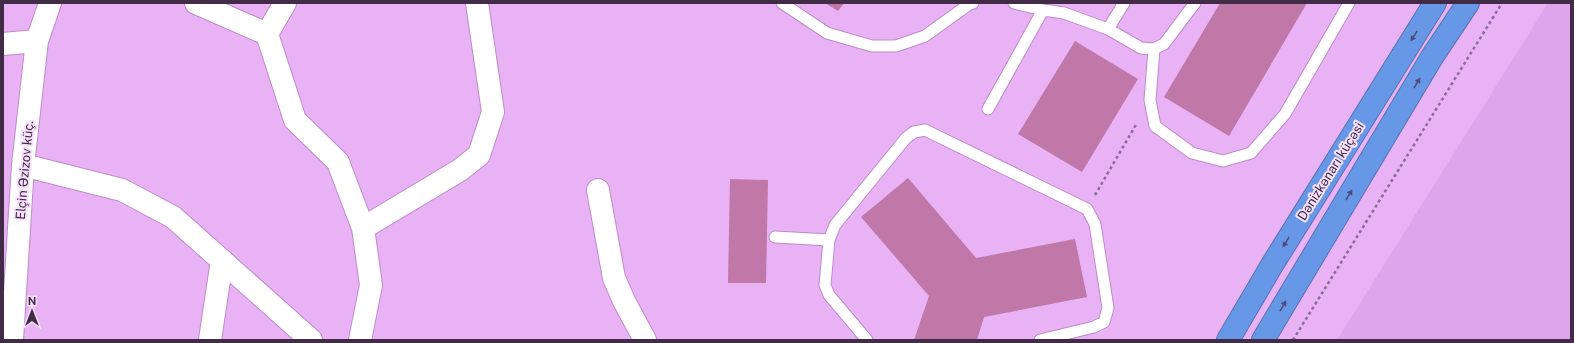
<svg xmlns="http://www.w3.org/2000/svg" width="1574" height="343" viewBox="0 0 1574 343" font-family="'Public Sans',sans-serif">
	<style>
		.built { fill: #dea4ec }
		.building { fill: #bf78a8 }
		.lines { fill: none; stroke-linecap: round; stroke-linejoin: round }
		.lane-casing { stroke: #be8aca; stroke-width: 13 }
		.street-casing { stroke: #be8aca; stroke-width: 24 }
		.highway-casing { stroke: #5a72af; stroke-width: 24 }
		.path { stroke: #8e6a97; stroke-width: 2.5; stroke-dasharray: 3 3; stroke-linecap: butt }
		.lane { stroke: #fff; stroke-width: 11 }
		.street { stroke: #fff; stroke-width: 22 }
		.highway { stroke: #6798e8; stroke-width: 22 }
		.oneway { fill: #4c4c77 }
		.labels { text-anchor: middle; stroke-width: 4; stroke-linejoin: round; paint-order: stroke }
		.street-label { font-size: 13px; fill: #412b46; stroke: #f7e1fc }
	</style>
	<rect width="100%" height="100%" fill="#e8b2f5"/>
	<path class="built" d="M1548,3H1571V340H1337Z"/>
	<path class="building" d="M825,3H844L838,11Z
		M1220,3H1307L1229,136L1164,97Z
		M1075,41L1138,79L1082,172L1018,134Z
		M908,178L976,258L1075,239L1087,297L984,317L977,340H914L929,296L861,217Z
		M730,179L768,180L766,283H728Z"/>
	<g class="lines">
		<g class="lane-casing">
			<path id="lane" d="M782,3L827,33L872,46H896L925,36L968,5L973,3
				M1014,3L1043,10L1064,13L1108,29L1141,48L1154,49L1164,44L1195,3
				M1108,29L1124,3
				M1154,49L1150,100L1155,126L1192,153L1223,161L1251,153L1285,114L1349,3
				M988,109L1043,10
				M775,237L829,240
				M867,340L829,295L825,285L829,240L835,225L906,138L914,132L925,130L1087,209L1095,224L1108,308L1104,322L1094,327L1040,340"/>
		</g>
		<g class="street-casing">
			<path id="street" d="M196,3L267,34
				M285,3L267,34L295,120L338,162L363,228L371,285L360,340
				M3,44L37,41
				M23,165L122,190L173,217L311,340
				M598,190L614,278L624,301L645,340
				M363,228L460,170L479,155L493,112L477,3
				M12,340L23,165L37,41L50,3
				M210,340L222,260"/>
		</g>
		<g class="highway-casing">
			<path id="highway" d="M1228,340L1272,265L1435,3
				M1263,340L1432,57L1468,3"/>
		</g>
		<path class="path" d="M1095,195L1137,123
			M1293,340L1502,3"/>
		<use href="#lane" class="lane"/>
		<use href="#street" class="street"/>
		<use href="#highway" class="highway"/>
	</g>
	<defs><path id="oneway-solid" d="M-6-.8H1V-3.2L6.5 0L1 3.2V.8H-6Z"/></defs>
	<g class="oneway">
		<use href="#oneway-solid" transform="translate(1414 36) rotate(122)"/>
		<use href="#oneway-solid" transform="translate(1417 83) rotate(-59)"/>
		<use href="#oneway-solid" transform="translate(1349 195) rotate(-59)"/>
		<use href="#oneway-solid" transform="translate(1286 242) rotate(122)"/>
		<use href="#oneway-solid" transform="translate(1283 306) rotate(-60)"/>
	</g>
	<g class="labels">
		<g class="street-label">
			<text transform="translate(24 170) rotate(-85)" y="5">Elçin Əzizov küç.</text>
			<text transform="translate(1330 171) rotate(-58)" y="5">Dənizkənarı küçəsi</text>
		</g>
	</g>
	<rect width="1574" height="343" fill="none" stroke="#412b46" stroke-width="8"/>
	<g transform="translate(32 311)" stroke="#f7e1fc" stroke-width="3" paint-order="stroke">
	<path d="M0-3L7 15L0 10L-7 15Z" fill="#412b46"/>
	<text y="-6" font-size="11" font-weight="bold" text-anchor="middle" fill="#412b46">N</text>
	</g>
</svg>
